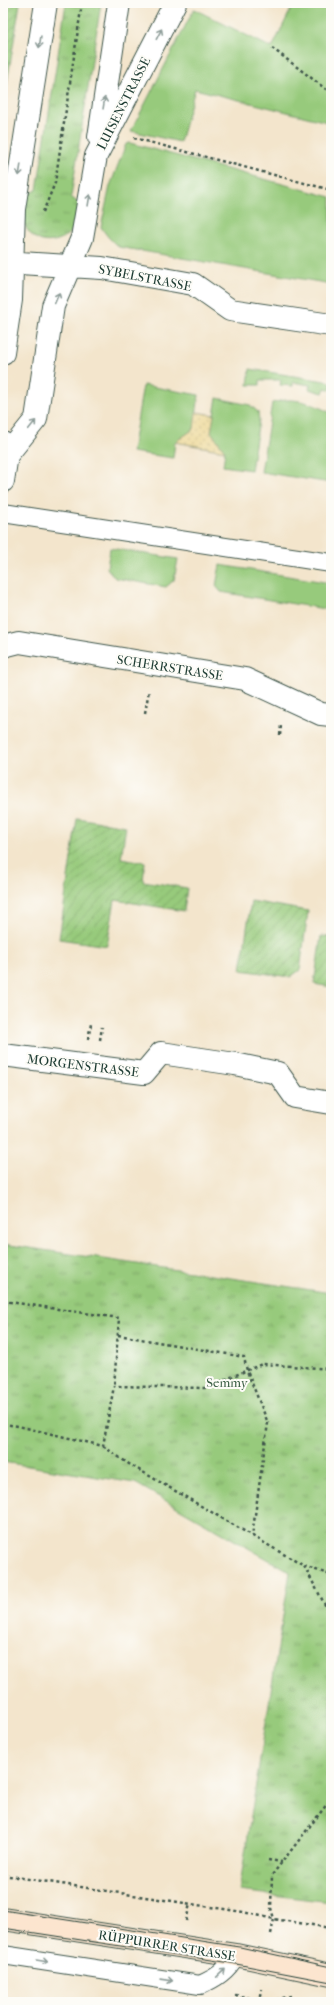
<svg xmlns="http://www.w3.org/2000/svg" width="334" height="2005" viewBox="0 0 334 2005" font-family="'IM FELL French Canon',serif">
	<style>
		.grass { fill: #97ca7b; stroke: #5b8458 }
		.sand { fill: url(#sand-dots); stroke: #868c69 }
		.park { fill: url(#park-tufts); stroke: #5b8458 }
		.garden { fill: url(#garden-furrows); stroke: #5b8458 }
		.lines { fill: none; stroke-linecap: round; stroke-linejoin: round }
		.lane-casing { stroke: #3f564b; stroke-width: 20 }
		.street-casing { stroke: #3f564b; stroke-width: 24 }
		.secondary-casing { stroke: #3f564b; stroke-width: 24 }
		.path { stroke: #3f564b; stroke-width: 2.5; stroke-dasharray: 3 3; stroke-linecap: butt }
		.lane { stroke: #fff; stroke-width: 18 }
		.street { stroke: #fff; stroke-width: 22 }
		.secondary { stroke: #fce5cf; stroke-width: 22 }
		.tram { stroke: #1f3d34; stroke-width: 1 }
		.oneway { stroke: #8f9e9a }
		.labels { text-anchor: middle; stroke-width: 4; stroke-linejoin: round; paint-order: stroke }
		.street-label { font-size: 13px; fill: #1f3d34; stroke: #fdfcf7 }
		.park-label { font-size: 13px; fill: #3d6046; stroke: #fdfcf7 }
	</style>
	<defs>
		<pattern id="sand-dots" width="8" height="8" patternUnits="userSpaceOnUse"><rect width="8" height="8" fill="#eeda9e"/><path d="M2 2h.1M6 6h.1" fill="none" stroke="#ccbc89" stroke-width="1.8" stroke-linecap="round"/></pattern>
		<pattern id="park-tufts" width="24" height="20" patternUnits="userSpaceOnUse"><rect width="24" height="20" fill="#97ca7b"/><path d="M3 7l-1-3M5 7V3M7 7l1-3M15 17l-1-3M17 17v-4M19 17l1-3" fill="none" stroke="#7ba566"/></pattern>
		<pattern id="garden-furrows" width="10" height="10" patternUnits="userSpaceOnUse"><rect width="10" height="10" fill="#97ca7b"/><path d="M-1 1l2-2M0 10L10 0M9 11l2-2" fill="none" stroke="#7ba566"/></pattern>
	</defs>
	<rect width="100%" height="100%" fill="#fdfcf7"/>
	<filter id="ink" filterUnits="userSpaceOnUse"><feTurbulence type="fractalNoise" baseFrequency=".025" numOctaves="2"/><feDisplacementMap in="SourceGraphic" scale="8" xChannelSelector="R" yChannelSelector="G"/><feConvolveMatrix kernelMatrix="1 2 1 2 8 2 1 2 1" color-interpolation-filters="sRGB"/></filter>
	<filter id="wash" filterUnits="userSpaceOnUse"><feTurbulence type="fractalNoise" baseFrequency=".012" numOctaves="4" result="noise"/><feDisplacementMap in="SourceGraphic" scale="16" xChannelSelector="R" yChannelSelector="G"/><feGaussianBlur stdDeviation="0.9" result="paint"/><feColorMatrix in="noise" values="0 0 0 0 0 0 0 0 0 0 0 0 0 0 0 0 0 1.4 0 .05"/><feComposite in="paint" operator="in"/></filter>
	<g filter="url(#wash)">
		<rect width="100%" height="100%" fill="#f3e5cc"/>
		<path class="grass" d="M294,3H331V123L195,89L180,142L131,131L194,9L272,48Z
			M130,143L331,197V284L119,247C111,241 107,236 101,227L110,186L126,144Z
			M250,369L331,382V390L325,388L323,393L309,389L310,385L293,382V386L280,385L281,380H260V385H248Z
			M143,385L199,395L194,429L175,442L173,458L132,452Z
			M217,398L250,405L258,412L259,420L251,470L223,466L225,451L211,432Z
			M284,400C302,399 315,405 331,413V483L261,472L272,403Z
			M110,548L178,559L174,580L166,587L115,578L107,568Z
			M220,565L331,583V610L221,592L216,586Z"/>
		<path class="sand" d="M196,412L214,415L211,432L225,451L175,442L194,429Z"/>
		<path class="park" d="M66,3H101L71,197L81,205C80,211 80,219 77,224C65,244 37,250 25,226C21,216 24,204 26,195L37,190Z
			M3,1244L331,1293V1902L239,1891L290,1572L135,1483L3,1462Z"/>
		<path class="garden" d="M3,3H20L3,108Z
			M77,818L126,826L121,858L145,862L143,881L187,888L184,911L115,900L107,946L59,939Z
			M251,901L308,911L300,970L290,977L241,970Z
			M321,936L331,937V987L314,984Z"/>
	</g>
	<g filter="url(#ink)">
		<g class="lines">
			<g class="lane-casing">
				<path id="lane" d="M3,513L331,563
					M3,1955L200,1985C216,1978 227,1971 236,1955"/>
			</g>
			<g class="street-casing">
				<path id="street" d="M99,137L119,3
					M3,262L102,268L193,284L230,310L331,325
					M3,353L11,300L14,209L46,3
					M3,443L7,455L3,481
					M7,455L36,419L53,306L82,238L96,156L175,3
					M3,646L19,642L245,679L321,714L331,715
					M3,1055L144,1073L161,1053L235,1064L278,1073L295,1097L331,1103"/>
			</g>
			<g class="secondary-casing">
				<path id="secondary" d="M3,1919L236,1955L331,1975"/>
			</g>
			<path class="path" d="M272,48L331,93
				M134,138L331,190
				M43,212L55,183L82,3
				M145,713L149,690
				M280,735L281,725
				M88,1039L91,1024
				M100,1040L102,1027
				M3,1301L119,1318L114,1386
				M118,1335L244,1357L247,1371L268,1423L252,1536
				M3,1424L18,1426L103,1446L114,1386L205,1388L262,1364L331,1369
				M103,1446L129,1464L304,1566L331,1575
				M304,1566L331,1616
				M268,1860L282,1862
				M3,1875L243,1912L274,1919L331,1928
				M186,1921L190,1904
				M271,1934L274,1919L271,1908L272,1875L331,1799
				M235,1995L260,2000H275L291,1996
				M260,2002L262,1989"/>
			<use href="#lane" class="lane"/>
			<use href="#street" class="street"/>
			<use href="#secondary" class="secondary"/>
			<path class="tram" d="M3,1910L240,1947L331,1967
				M3,1928L231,1963L331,1982"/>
		</g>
		<defs><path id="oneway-shaft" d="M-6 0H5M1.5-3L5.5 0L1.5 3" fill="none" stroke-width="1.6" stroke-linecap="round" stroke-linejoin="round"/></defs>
		<g class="oneway">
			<use href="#oneway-shaft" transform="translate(159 34) rotate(-63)"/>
			<use href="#oneway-shaft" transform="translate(40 42) rotate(99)"/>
			<use href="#oneway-shaft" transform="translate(104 103) rotate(-81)"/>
			<use href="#oneway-shaft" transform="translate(20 170) rotate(99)"/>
			<use href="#oneway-shaft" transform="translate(89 200) rotate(-81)"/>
			<use href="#oneway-shaft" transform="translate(57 298) rotate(-67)"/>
			<use href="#oneway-shaft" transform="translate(32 425) rotate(-51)"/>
			<use href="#oneway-shaft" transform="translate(42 1961) rotate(9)"/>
			<use href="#oneway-shaft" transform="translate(221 1973) rotate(-43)"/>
			<use href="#oneway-shaft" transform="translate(167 1980) rotate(8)"/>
		</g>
	</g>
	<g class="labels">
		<g class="street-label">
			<text transform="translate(123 103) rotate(-63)" y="5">LUISENSTRASSE</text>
			<text transform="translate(145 277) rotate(11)" y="5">SYBELSTRASSE</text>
			<text transform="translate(170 667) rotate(9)" y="5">SCHERRSTRASSE</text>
			<text transform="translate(83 1065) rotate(7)" y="5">MORGENSTRASSE</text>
			<text transform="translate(167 1945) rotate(9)" y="5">RÜPPURRER STRASSE</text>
		</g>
		<g class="park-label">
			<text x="227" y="1387">Semmy</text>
		</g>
	</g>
	<rect width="334" height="2005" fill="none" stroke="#fdfcf7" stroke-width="16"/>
</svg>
